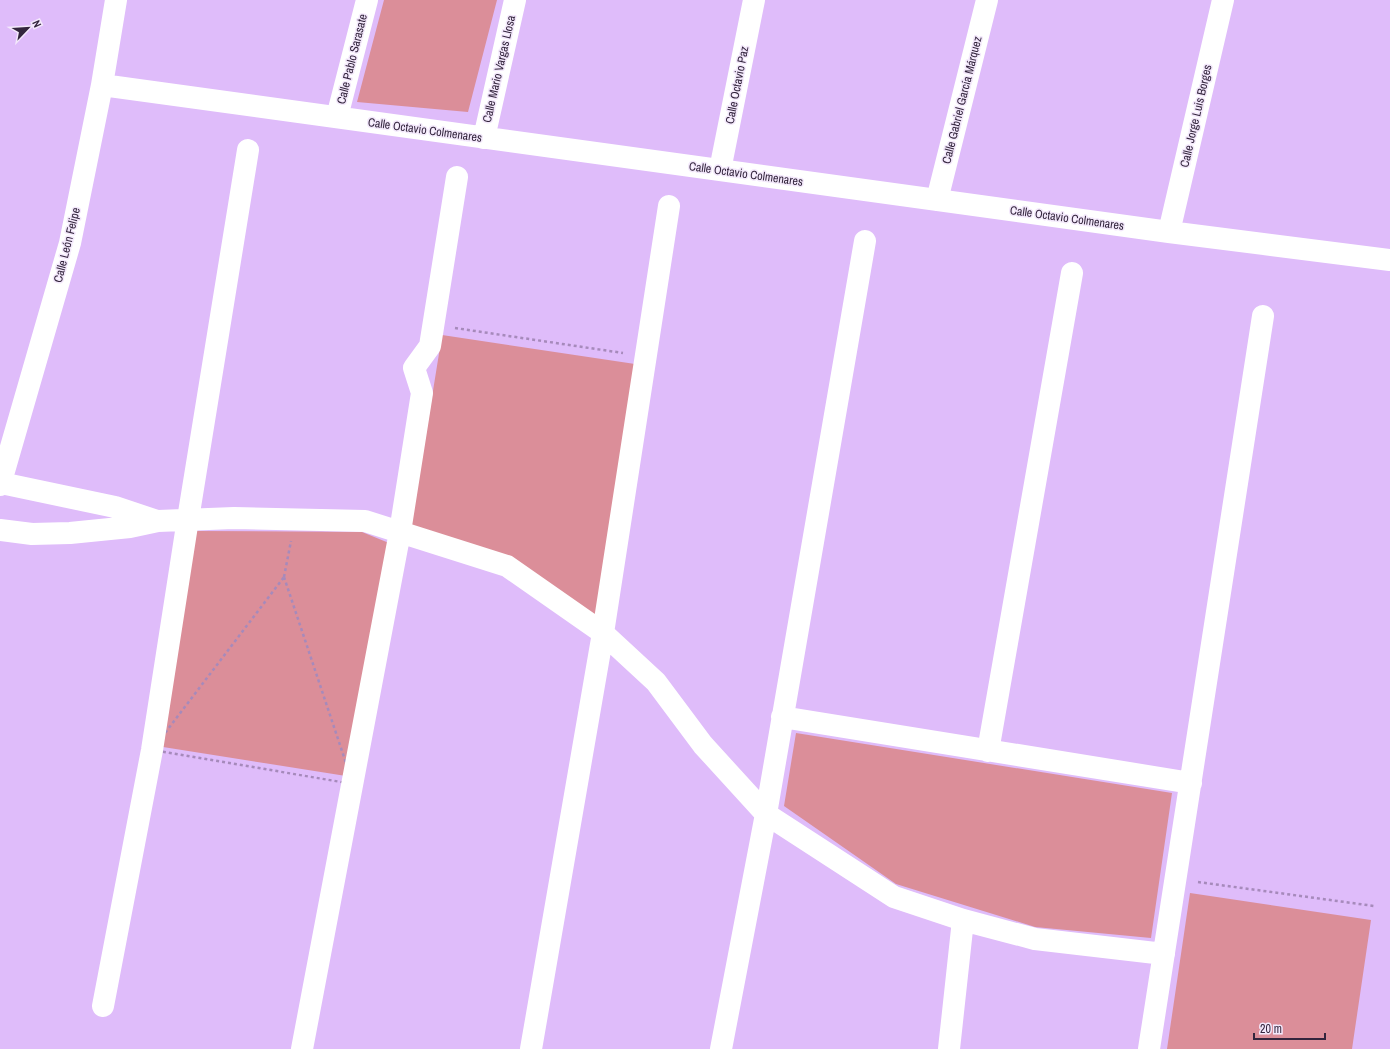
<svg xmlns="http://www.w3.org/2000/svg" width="1390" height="1049" viewBox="0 0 1390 1049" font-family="'Archivo Narrow',sans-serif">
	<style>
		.green { fill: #db8e99 }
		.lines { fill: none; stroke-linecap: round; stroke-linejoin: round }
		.path { stroke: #a68abb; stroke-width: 2.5; stroke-dasharray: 3 3; stroke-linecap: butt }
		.street { stroke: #fff; stroke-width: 22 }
		.labels { text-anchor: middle; stroke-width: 3; stroke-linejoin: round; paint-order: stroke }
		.street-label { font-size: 12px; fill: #33253d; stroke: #f3e8fb }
	</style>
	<rect width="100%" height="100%" fill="#dfbcfa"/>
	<path class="green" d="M384,0H497L468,112L357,102Z
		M442,335L635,364L596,619L411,527Z
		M196,531L362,532L389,543L346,776L163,747Z
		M796,733L1172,793L1151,938L1035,927L896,884L784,806Z
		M1190,893L1371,920L1352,1049H1167Z"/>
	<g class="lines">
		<path class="path" d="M455,328L623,353
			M284,577L353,784L152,750Z
			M284,577L291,541
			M1198,882L1374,906"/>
		<path class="street" d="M102,85L1169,232L1390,260
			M337,117L367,0
			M484,138L515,0
			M720,170L754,0
			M937,200L987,0
			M1169,232L1223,0
			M1,483L115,507L157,521
			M0,485L70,243L102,85L116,0
			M0,530L32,534L70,533L130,527L158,521L234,518L365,521L507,566L603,633L656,682L703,745L766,814L894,897L963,920L1035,939L1164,954
			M782,717L1191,783
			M988,751L1072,273
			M103,1006L152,750L188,519L248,150
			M302,1049L400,532L422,393L414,368L430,346L457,177
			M531,1049L603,633L669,206
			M721,1049L766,814L865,241
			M949,1049L963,920
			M1149,1049L1263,316"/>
	</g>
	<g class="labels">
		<g class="street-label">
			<text transform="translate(352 59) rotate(-76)" y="4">Calle Pablo Sarasate</text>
			<text transform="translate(499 69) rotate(-77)" y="4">Calle Mario Vargas Llosa</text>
			<text transform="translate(737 85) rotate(-79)" y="4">Calle Octavio Paz</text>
			<text transform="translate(962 100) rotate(-76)" y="4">Calle Gabriel García Márquez</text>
			<text transform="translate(1196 116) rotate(-77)" y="4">Calle Jorge Luis Borges</text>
			<text transform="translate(425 130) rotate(8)" y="4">Calle Octavio Colmenares</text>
			<text transform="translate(746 174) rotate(8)" y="4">Calle Octavio Colmenares</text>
			<text transform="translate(1067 218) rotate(8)" y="4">Calle Octavio Colmenares</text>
			<text transform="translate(67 245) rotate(-76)" y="4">Calle León Felipe</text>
		</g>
	</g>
	<g transform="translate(28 28) rotate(65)" stroke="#f3e8fb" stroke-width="3" paint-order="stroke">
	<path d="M0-3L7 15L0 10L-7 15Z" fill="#33253d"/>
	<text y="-6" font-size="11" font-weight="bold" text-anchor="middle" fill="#33253d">N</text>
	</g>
	<path d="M1254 1033v6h71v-6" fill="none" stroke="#33253d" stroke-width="2"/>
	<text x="1260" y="1033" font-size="12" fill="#33253d" stroke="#f3e8fb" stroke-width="3" paint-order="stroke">20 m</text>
</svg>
